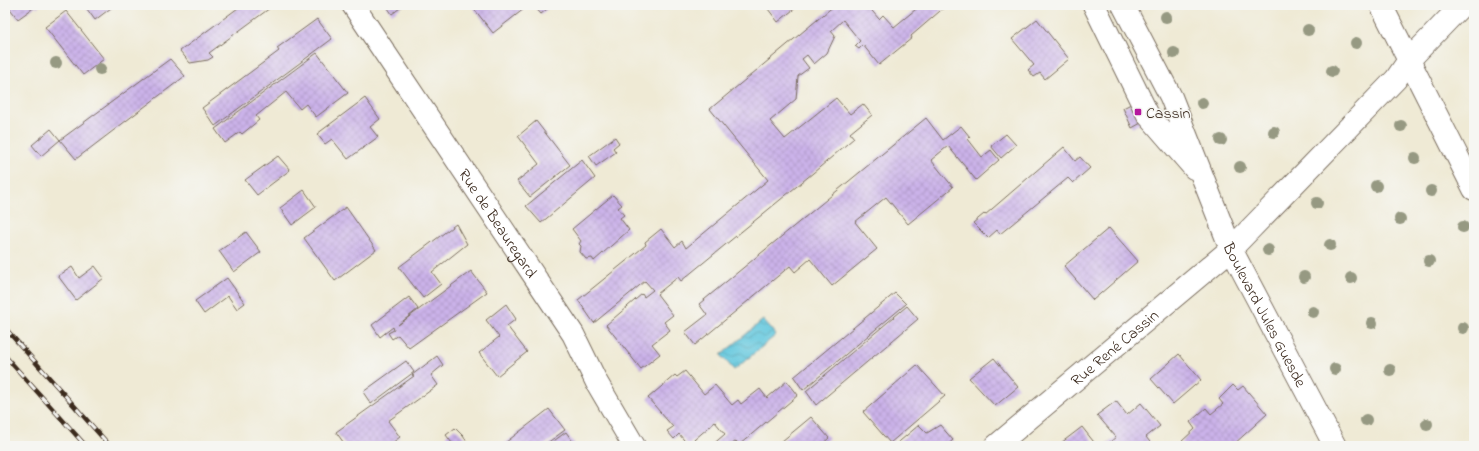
<svg xmlns="http://www.w3.org/2000/svg" width="1479" height="451" viewBox="0 0 1479 451" font-family="'Indie Flower',sans-serif">
	<style>
		.water { fill: url(#water-waves); stroke: #4e787e }
		.building { fill: url(#building-cross-hatch) }
		.lines { fill: none; stroke-linecap: round; stroke-linejoin: round }
		.minor-casing { stroke: #7a6d5e; stroke-width: 24 }
		.minor { stroke: #fff; stroke-width: 22 }
		.rail-casing { stroke: #3b2a1e; stroke-width: 4.5 }
		.rail { stroke: #f6f6f2; stroke-width: 3; stroke-dasharray: 9; stroke-linecap: butt }
		.tree { fill: #969982 }
		.poi-dot { fill: #b5179e; stroke: #f6f6f2; stroke-width: 1.5 }
		.labels { text-anchor: middle; stroke-width: 3; stroke-linejoin: round; paint-order: stroke }
		.poi-label { font-size: 16px; fill: #3b2a1e; stroke: #f6f6f2; text-anchor: start }
		.street-label { font-size: 16px; fill: #3b2a1e; stroke: #f6f6f2 }
	</style>
	<defs>
		<pattern id="water-waves" width="16" height="10" patternUnits="userSpaceOnUse"><rect width="16" height="10" fill="#61c7de"/><path d="M0 5q4-4 8 0t8 0" fill="none" stroke="#51a2b3"/></pattern>
		<pattern id="building-cross-hatch" width="8" height="8" patternUnits="userSpaceOnUse"><rect width="8" height="8" fill="#cbb2e9"/><path d="M0 0l8 8M0 8l8-8" fill="none" stroke="#af99c7"/></pattern>
	</defs>
	<rect width="100%" height="100%" fill="#f6f6f2"/>
	<filter id="ink" filterUnits="userSpaceOnUse"><feTurbulence type="fractalNoise" baseFrequency=".025" numOctaves="2"/><feDisplacementMap in="SourceGraphic" scale="8" xChannelSelector="R" yChannelSelector="G"/><feConvolveMatrix kernelMatrix="1 2 1 2 8 2 1 2 1" color-interpolation-filters="sRGB"/></filter>
	<filter id="wash" filterUnits="userSpaceOnUse"><feTurbulence type="fractalNoise" baseFrequency=".012" numOctaves="4" result="noise"/><feDisplacementMap in="SourceGraphic" scale="16" xChannelSelector="R" yChannelSelector="G"/><feGaussianBlur stdDeviation="0.9" result="paint"/><feColorMatrix in="noise" values="0 0 0 0 0 0 0 0 0 0 0 0 0 0 0 0 0 1.4 0 .05"/><feComposite in="paint" operator="in"/></filter>
	<g filter="url(#wash)">
		<rect width="100%" height="100%" fill="#efead5"/>
		<path class="water" d="M763,320L776,335L734,370L721,355Z"/>
		<g id="blocks">
			<path class="building" d="M7,5H40L37,8L36,6L18,19Z
				M84,5H115L95,20Z
				M242,5H267L270,8L209,53L213,57L208,60L190,63L180,51Z
				M386,5H404L392,14Z
				M471,5H529L493,33Z
				M533,5H552L541,14Z
				M773,5H797L798,6L778,22L768,9Z
				M835,5H867L879,19L883,15L894,27L921,5H947L911,36L912,38L879,65L863,45L859,49L855,46L860,41L843,20L831,31L835,36L827,53L814,64L807,55L802,59L809,68L798,76L796,99L770,121L785,139L836,98L850,114L863,104L872,115L850,133L854,138L813,173L681,281L678,277L657,294L673,315L664,322L670,330L652,344L660,354L641,369L606,325L642,294L644,297L653,290L645,281L594,323L578,300L646,245L645,242L661,229L675,247L682,241L686,248L768,180L710,109Z
				M66,11L104,59L83,75L45,27Z
				M317,19L332,39L215,126L202,108L279,51L277,48Z
				M1037,19L1069,59L1045,79L1040,73L1034,77L1028,70L1034,65L1012,39Z
				M317,53L348,93L316,117L306,104L300,109L286,92L256,116L259,120L242,134L240,132L225,143L215,129Z
				M170,59L185,76L76,159L60,140L41,156L32,145L51,129L60,140Z
				M365,98L380,119L370,127L378,137L348,159L332,139L325,144L317,134Z
				M1131,104L1141,123L1132,128L1123,108Z
				M926,118L943,140L961,126L970,137L968,139L982,157L991,150L999,160L976,180L948,146L931,160L953,187L908,224L886,197L855,222L877,249L832,286L810,259L795,272L790,266L695,345L685,332L707,315L699,304Z
				M536,121L570,165L530,197L517,181L539,164L518,136Z
				M1006,134L1016,145L1001,158L991,146Z
				M615,137L619,143L613,148L616,152L596,166L589,156Z
				M1064,147L1075,161L1080,157L1090,168L1073,183L1068,178L1000,234L997,230L988,238L973,223L984,214L985,215Z
				M278,156L290,170L257,195L245,180Z
				M582,160L595,178L541,223L526,206Z
				M304,190L316,207L292,225L280,208Z
				M613,195L622,205L618,208L624,215L620,218L629,230L594,261L592,258L586,259L580,252L581,246L579,244L581,241L572,229Z
				M346,207L376,250L335,281L304,238Z
				M456,224L467,244L432,272L441,284L423,298L399,267Z
				M1109,228L1138,261L1093,300L1064,266Z
				M246,232L261,252L234,272L219,251Z
				M95,266L104,278L76,300L58,276L72,267L79,278Z
				M471,271L487,292L409,348L398,335L392,339L388,333L394,330L393,327L380,337L372,325L409,297L418,309L398,325Z
				M227,278L245,303L237,309L228,296L204,314L195,301Z
				M895,293L906,304L803,390L794,377Z
				M506,304L516,319L507,326L527,352L497,376L479,353L499,337L486,320Z
				M907,306L918,319L816,405L806,391Z
				M1179,354L1201,380L1173,404L1151,379Z
				M437,356L443,365L431,375L438,385L388,421L400,437L388,446H346L336,432L414,376L412,375Z
				M994,358L1018,387L995,406L969,378Z
				M406,361L414,372L371,404L363,392Z
				M917,365L945,396L890,443L863,412Z
				M685,371L704,394L715,385L732,405L738,400L741,404L760,389L767,398L787,381L798,395L739,445L736,441L730,446H711L725,434L715,422L688,445L679,434L674,439L667,431L673,427L648,398L675,375L677,377Z
				M1233,385L1238,390L1243,386L1267,414L1232,446H1184L1181,442L1195,429L1190,422L1206,408L1211,414L1223,404L1219,399Z
				M1116,401L1127,415L1141,403L1160,426L1146,437L1153,446H1105L1116,437L1097,415Z
				M549,409L565,430L543,446H501Z
				M811,417L829,438L820,446H776Z
				M919,425L927,433L940,425L953,440L946,446H894Z
				M1082,427L1097,446H1057Z
				M455,428L463,436L470,446H448L452,443L446,435Z
				M566,432L576,446H547Z"/>
		</g>
	</g>
	<g filter="url(#ink)">
		<use href="#blocks" fill-opacity="0" stroke="#7a6d5e" stroke-width="1"/>
		<g class="lines">
			<g class="minor-casing">
				<g id="minor">
					<path id="s1" d="M353,5L573,334L597,383L634,446"/>
					<path d="M1094,5L1148,115L1194,168"/>
					<path id="s2" d="M1123,5L1171,97L1231,249L1335,446"/>
					<path d="M1381,5L1474,189"/>
					<path id="s3" d="M996,446L1231,249L1396,79L1409,60L1462,5"/>
				</g>
			</g>
			<use href="#minor" class="minor"/>
			<g class="rail-casing">
				<path id="rail" d="M5,328L110,446
					M5,356L86,446"/>
			</g>
			<use href="#rail" class="rail"/>
		</g>
		<g class="tree">
			<circle cx="1166" cy="17" r="6"/>
			<circle cx="1308" cy="30" r="6"/>
			<circle cx="1356" cy="43" r="6"/>
			<circle cx="1174" cy="53" r="6"/>
			<circle cx="56" cy="63" r="6"/>
			<circle cx="100" cy="69" r="6"/>
			<circle cx="1332" cy="71" r="6"/>
			<circle cx="1202" cy="103" r="6"/>
			<circle cx="1401" cy="126" r="6"/>
			<circle cx="1274" cy="132" r="6"/>
			<circle cx="1221" cy="140" r="6"/>
			<circle cx="1415" cy="158" r="6"/>
			<circle cx="1240" cy="167" r="6"/>
			<circle cx="1376" cy="186" r="6"/>
			<circle cx="1431" cy="191" r="6"/>
			<circle cx="1317" cy="203" r="6"/>
			<circle cx="1400" cy="219" r="6"/>
			<circle cx="1463" cy="227" r="6"/>
			<circle cx="1330" cy="245" r="6"/>
			<circle cx="1268" cy="250" r="6"/>
			<circle cx="1429" cy="261" r="6"/>
			<circle cx="1304" cy="277" r="6"/>
			<circle cx="1351" cy="278" r="6"/>
			<circle cx="1313" cy="312" r="6"/>
			<circle cx="1372" cy="323" r="6"/>
			<circle cx="1463" cy="328" r="6"/>
			<circle cx="1335" cy="369" r="6"/>
			<circle cx="1390" cy="370" r="6"/>
			<circle cx="1366" cy="420" r="6"/>
			<circle cx="1427" cy="424" r="6"/>
		</g>
	</g>
	<rect class="poi-dot" x="1134" y="108" width="8" height="8" rx="2"/>
	<g class="labels">
		<g class="poi-label">
			<text x="1146" y="118">Cassin</text>
		</g>
		<g class="street-label">
			<text dy="6" stroke="none"><textPath href="#s1" startOffset="262">Rue de Beauregard</textPath></text>
			<text dy="6" stroke="none"><textPath href="#s2" startOffset="341">Boulevard Jules Guesde</textPath></text>
			<text dy="6" stroke="none"><textPath href="#s3" startOffset="154">Rue René Cassin</textPath></text>
		</g>
	</g>
	<rect width="1479" height="451" fill="none" stroke="#f6f6f2" stroke-width="20"/>
</svg>
